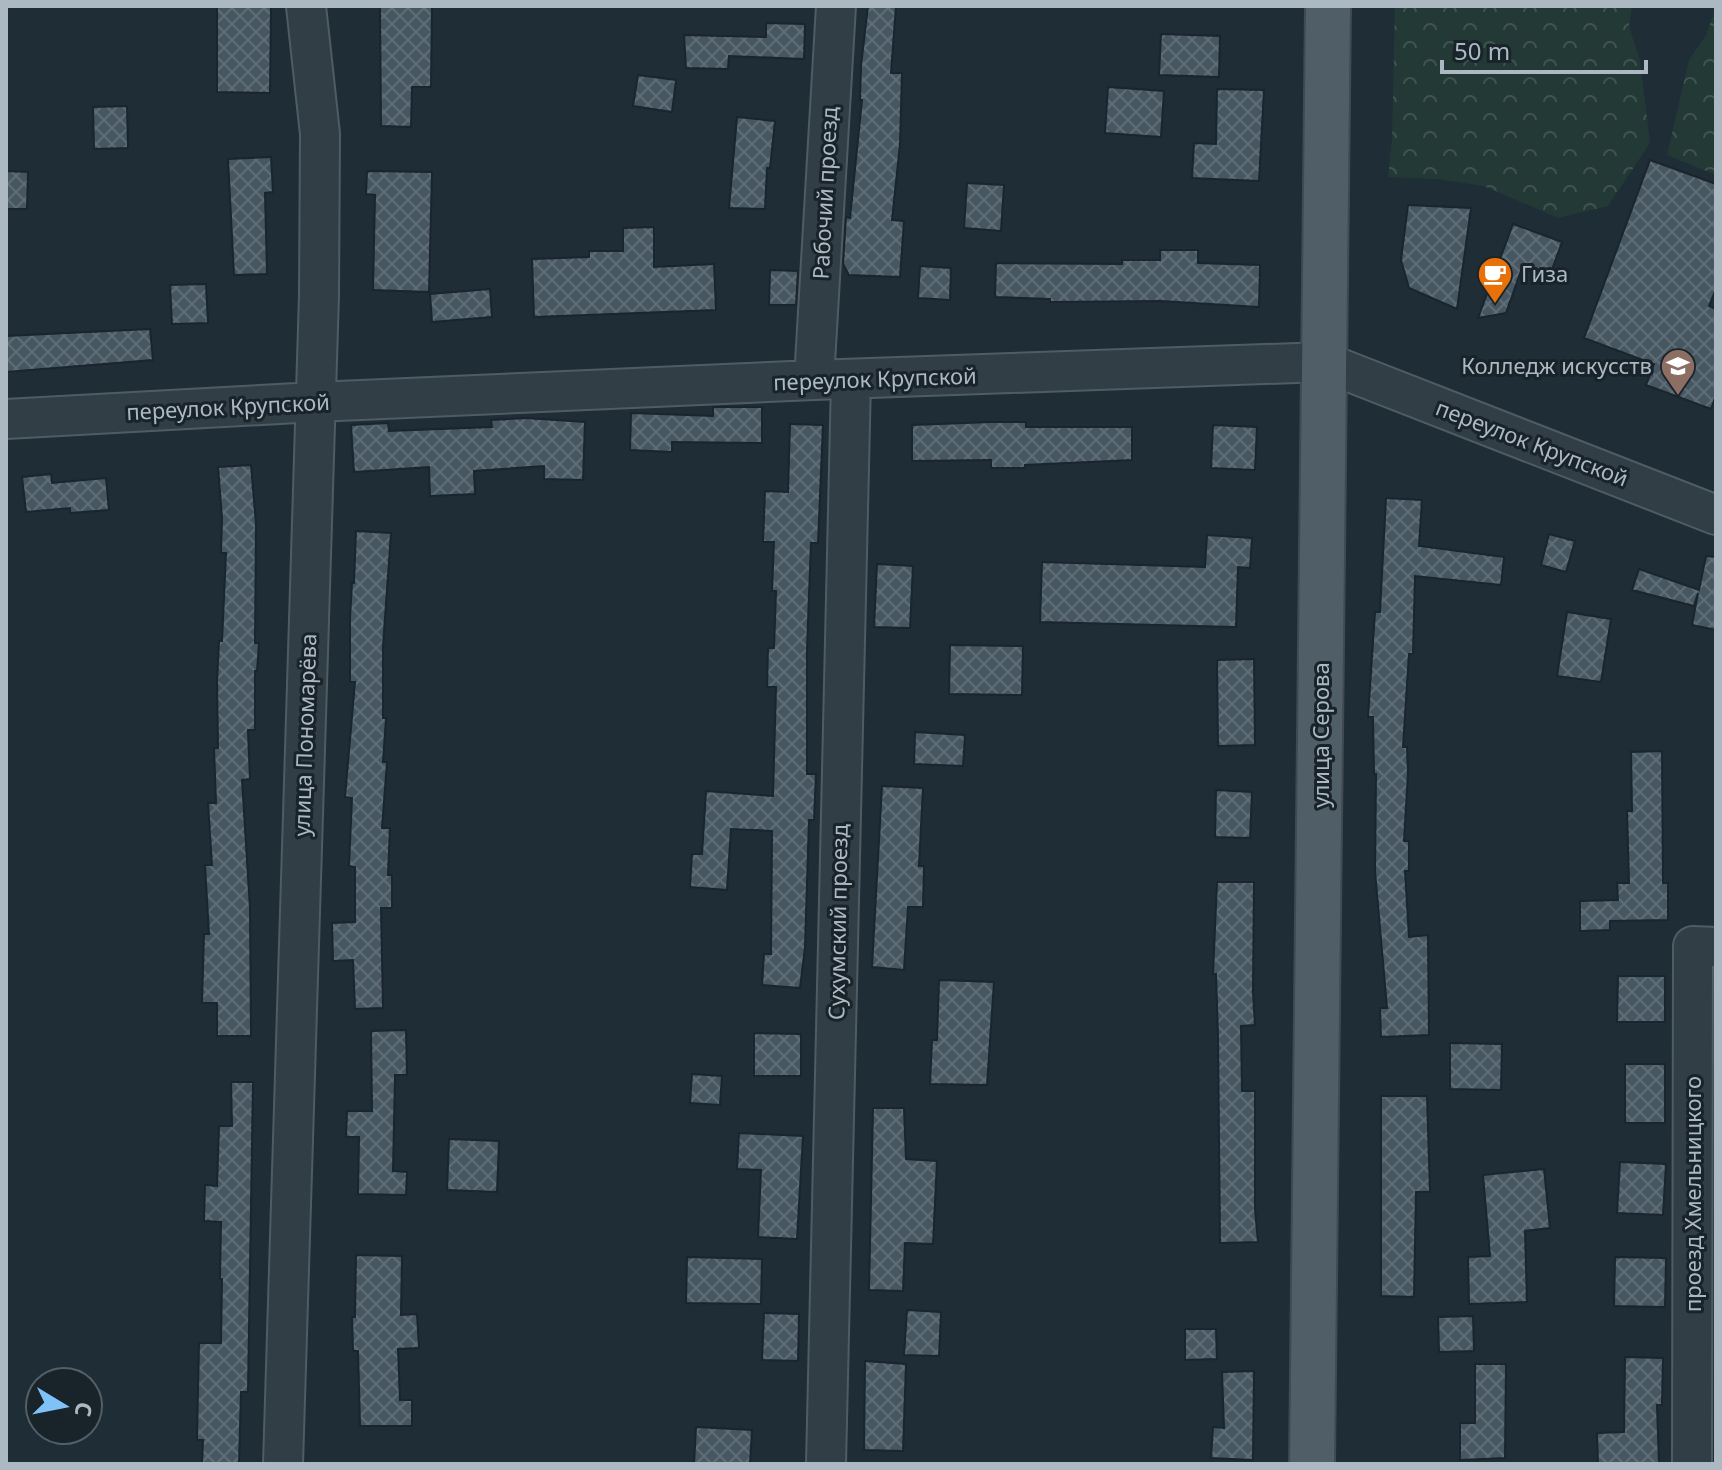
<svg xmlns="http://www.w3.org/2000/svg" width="1722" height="1470" viewBox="0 0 1722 1470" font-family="'Noto Sans',sans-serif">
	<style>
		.forest { fill: url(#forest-crowns) }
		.building { fill: url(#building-cross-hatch); stroke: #1a252d; stroke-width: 2 }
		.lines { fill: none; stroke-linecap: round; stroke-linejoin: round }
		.minor-casing { stroke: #505c64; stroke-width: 42 }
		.major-casing { stroke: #3f4a53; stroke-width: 48 }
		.minor { stroke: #323e46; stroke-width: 38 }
		.major { stroke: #505e67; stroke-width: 44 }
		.labels { text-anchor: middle; stroke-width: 6; stroke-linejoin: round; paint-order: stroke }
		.street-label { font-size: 22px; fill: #acb9c3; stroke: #18232a }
		.poi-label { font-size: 22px; fill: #acb9c3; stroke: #18232a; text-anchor: start }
	</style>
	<defs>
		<pattern id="forest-crowns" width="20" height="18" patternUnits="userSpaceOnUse" patternTransform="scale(2)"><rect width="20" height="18" fill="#223936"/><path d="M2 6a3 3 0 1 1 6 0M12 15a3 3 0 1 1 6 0" fill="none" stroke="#3f5451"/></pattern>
		<pattern id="building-cross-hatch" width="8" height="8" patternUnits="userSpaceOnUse" patternTransform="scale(2)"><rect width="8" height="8" fill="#475762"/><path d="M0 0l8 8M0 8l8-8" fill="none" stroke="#5f6d77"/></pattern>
	</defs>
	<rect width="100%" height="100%" fill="#1f2d36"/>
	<path class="forest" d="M1395,6H1632L1629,26L1640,61L1650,143L1608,206L1558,218L1484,186L1437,179L1388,177L1392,139Z
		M1716,7V175L1667,155L1689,60L1706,35Z"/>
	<path class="building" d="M380,6H432L431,87H412L411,127L381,126Z
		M868,6H896L891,73H902L900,144L892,220L904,221L900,277L849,275L843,264L846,217L850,218L862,100H860L861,66Z
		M217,7H271L270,93L217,92Z
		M766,23L805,24L804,59L729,56L728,69L686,68L684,35L766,37Z
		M1161,34L1220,36L1219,77L1159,75Z
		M638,75L676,80L672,112L633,106Z
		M1108,87L1164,91L1161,137L1105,133Z
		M1217,89L1264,90L1259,181L1192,178L1194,143L1216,144Z
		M127,106L128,148L94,149L93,107Z
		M737,117L775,121L770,168H767L765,209L729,208Z
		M271,157L273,192L265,193L267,274L234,275L228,159Z
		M1650,160L1716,184V289L1709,306L1716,309V395L1711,409L1646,385L1654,364L1584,338Z
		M6,171L28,172L27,209H6Z
		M367,171L432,172L429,292L373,290L375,195L366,194Z
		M967,183L1004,185L1001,231L964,228Z
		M1408,205L1471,208L1457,309L1409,288L1401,260Z
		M1513,224L1562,242L1549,278L1522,268L1506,313L1478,318Z
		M654,227V267L714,264L716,310L534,317L532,259L589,257V251H623V228Z
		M1160,250H1198V263L1260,265L1259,307L1161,301L1050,302V299L995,297L996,263L1122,264V260H1160Z
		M920,266L951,268L950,300L918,298Z
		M770,270L798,271L796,305H769Z
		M206,284L208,323L172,324L170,285Z
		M490,289L492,317L432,322L430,294Z
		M150,329L153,360L6,372V336Z
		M713,407H762V443L672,442V452L630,450L631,413L713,416Z
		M526,418L585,422L583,480L544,479V466L474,471L475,494L430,496L429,467L354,472L351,425L388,423L389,431L492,427L491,420Z
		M991,422H1026V427H1132V460L1025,465V468H991V460L912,461V425Z
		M790,424L823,425L818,543H811L807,649V774H816L814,820H809L805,947L800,988L762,985L764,954H771L772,831L731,829L727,890L690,887L692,854H702L706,791L773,796L776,687H767L768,648H774L776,591H772L774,542H763L765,491L788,492Z
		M1213,425L1257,427L1255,470L1211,468Z
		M251,465L256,524L255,643H259L257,671H255V730H248L250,779L242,780L250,908L251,1036H217V1003H202L204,934H209L205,865H212L208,803H216L214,748H218L217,682L219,641H222L226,553H221L222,518L218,467Z
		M51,474L52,483L106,478L109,510L70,513V508L26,512L22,477Z
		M1386,498L1422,500L1419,546L1504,557L1501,585L1415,576L1413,654H1409L1403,747H1407L1408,773L1404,841H1409V871H1405L1409,937L1428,935L1429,1035L1381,1037L1380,1008H1387L1375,871L1376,774H1374L1373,717H1368L1375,612H1380Z
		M356,531L391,533L383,646V718H386L383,762H387L382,828H390L388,875H392V908H381L383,1008L355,1009L353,960L333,961L332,923L355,922V867L349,866L352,798L345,797L355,682H350V618L352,583H354Z
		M1549,534L1575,541L1566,572L1541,565Z
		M1207,535L1252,538L1250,568L1238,567L1236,627L1040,622L1042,562L1205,567Z
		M1706,556L1716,557V630L1692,625L1698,593L1694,606L1632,590L1639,569L1699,590Z
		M877,564L913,566L910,628L874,627Z
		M1567,612L1611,619L1601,682L1557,676Z
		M950,645L1023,646L1022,695L949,694Z
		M1254,659L1255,745L1218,746L1217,660Z
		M915,732L965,735L963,766L914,764Z
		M1662,751L1663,883H1668V920L1610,921V930L1580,931V901L1618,900L1617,883H1629L1627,811H1632L1631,752Z
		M882,786L923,788L919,866H924L923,907H908L904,970L872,967Z
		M1216,790L1252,792L1250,838L1215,837Z
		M1217,882H1254L1253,992L1255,1025L1241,1026L1242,1091H1255V1209L1258,1242L1220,1243L1218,1036L1216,974H1213Z
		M1618,976H1665V1022H1617Z
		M939,980L994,982L987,1085L930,1084L932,1040H937Z
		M406,1030L407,1075H395L393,1171L407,1172L406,1195L358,1194L359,1137H346L347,1111H372L371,1031Z
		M754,1033L801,1034V1076H754Z
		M1450,1043L1502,1044L1501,1090L1450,1089Z
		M1625,1064H1665V1123H1625Z
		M692,1074L722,1076L720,1105L690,1103Z
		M231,1082H253L248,1392H241L239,1464H202L203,1440H197L199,1343H221L222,1279H220L221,1222L204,1221L205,1185L217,1186L219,1126H232Z
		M1381,1096H1427L1430,1192H1416L1414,1297L1381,1296Z
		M873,1108H904L906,1159L937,1161L933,1244L905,1243L903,1291L869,1290Z
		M739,1133L803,1136L797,1239L758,1237L761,1170L737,1169Z
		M449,1139L499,1141L497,1192L447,1190Z
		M1620,1162L1666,1164L1663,1215L1617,1213Z
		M1544,1169L1550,1228L1525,1231L1527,1302L1469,1304L1468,1257L1490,1256L1483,1175Z
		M356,1255L402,1256L401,1315L417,1314L419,1348L398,1349L400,1400H412V1426H360L358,1351H353L352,1317H355Z
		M687,1257L762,1259L761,1304L686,1303Z
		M1615,1257L1666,1258L1665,1307L1614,1306Z
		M907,1310L941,1312L939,1356L904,1355Z
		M764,1313L799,1314L798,1361L762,1360Z
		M1473,1316L1474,1351L1439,1352L1438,1317Z
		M1185,1329H1216L1217,1359L1185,1360Z
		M1625,1357L1663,1358L1662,1405H1657L1659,1464H1598L1597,1433L1624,1432Z
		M865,1361L906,1364L903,1451L864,1450Z
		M1475,1364H1506L1505,1458L1460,1460V1423H1475Z
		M1254,1371L1253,1460L1211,1458L1213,1427L1224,1428L1222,1372Z
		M696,1427L752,1430L750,1464H694Z"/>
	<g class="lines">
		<g class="minor-casing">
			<path id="minor" d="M814,380L836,6
				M6,419L315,402L814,380L1324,362L1716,515
				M283,1464L319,295L320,134L306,6
				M826,1464L851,380
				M1692,1464L1693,946L1716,947"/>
		</g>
		<g class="major-casing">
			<path id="major" d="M1312,1464L1328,6"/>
		</g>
		<use href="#minor" class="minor"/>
		<use href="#major" class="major"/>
	</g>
	<defs>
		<g id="cafe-pin" transform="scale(1.8)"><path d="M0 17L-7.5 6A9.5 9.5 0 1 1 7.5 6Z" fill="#e8710a" stroke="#18232a"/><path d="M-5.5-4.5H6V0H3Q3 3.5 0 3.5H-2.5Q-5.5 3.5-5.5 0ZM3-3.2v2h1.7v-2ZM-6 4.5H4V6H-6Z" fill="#fff"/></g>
		<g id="university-pin" transform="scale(1.8)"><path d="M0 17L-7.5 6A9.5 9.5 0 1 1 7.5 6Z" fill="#8d6e63" stroke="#18232a"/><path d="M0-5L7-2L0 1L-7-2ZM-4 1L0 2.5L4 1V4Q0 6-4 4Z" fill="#fff"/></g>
	</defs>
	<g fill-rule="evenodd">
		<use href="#cafe-pin" x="1495" y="274"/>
		<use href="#university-pin" x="1678" y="366"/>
	</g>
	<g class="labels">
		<g class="street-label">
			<text transform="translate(825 193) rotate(-87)" y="8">Рабочий проезд</text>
			<text transform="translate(875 379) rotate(-2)" y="8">переулок Крупской</text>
			<text transform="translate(228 407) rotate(-3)" y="8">переулок Крупской</text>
			<text transform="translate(1532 443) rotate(21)" y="8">переулок Крупской</text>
			<text transform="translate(305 735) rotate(-88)" y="8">улица Пономарёва</text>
			<text transform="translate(1321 735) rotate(-90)" y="8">улица Серова</text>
			<text transform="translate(838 922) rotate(-89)" y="8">Сухумский проезд</text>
			<text transform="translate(1693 1194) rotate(-90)" y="8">проезд Хмельницкого</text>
		</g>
		<g class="poi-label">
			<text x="1521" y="282">Гиза</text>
			<text x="1652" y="374" text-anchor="end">Колледж искусств</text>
		</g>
	</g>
	<rect width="1722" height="1470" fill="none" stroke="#acb9c3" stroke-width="16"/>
	<g transform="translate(64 1406) rotate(100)"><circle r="38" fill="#18232a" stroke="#535f67" stroke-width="2"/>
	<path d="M0-6L14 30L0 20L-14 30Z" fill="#7ec2f7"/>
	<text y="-12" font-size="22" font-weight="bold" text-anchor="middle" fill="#acb9c3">С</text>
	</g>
	<path d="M1442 60v12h204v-12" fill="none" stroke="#acb9c3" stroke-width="4"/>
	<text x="1454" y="60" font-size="24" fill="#acb9c3" stroke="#18232a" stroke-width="6" paint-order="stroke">50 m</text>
</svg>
